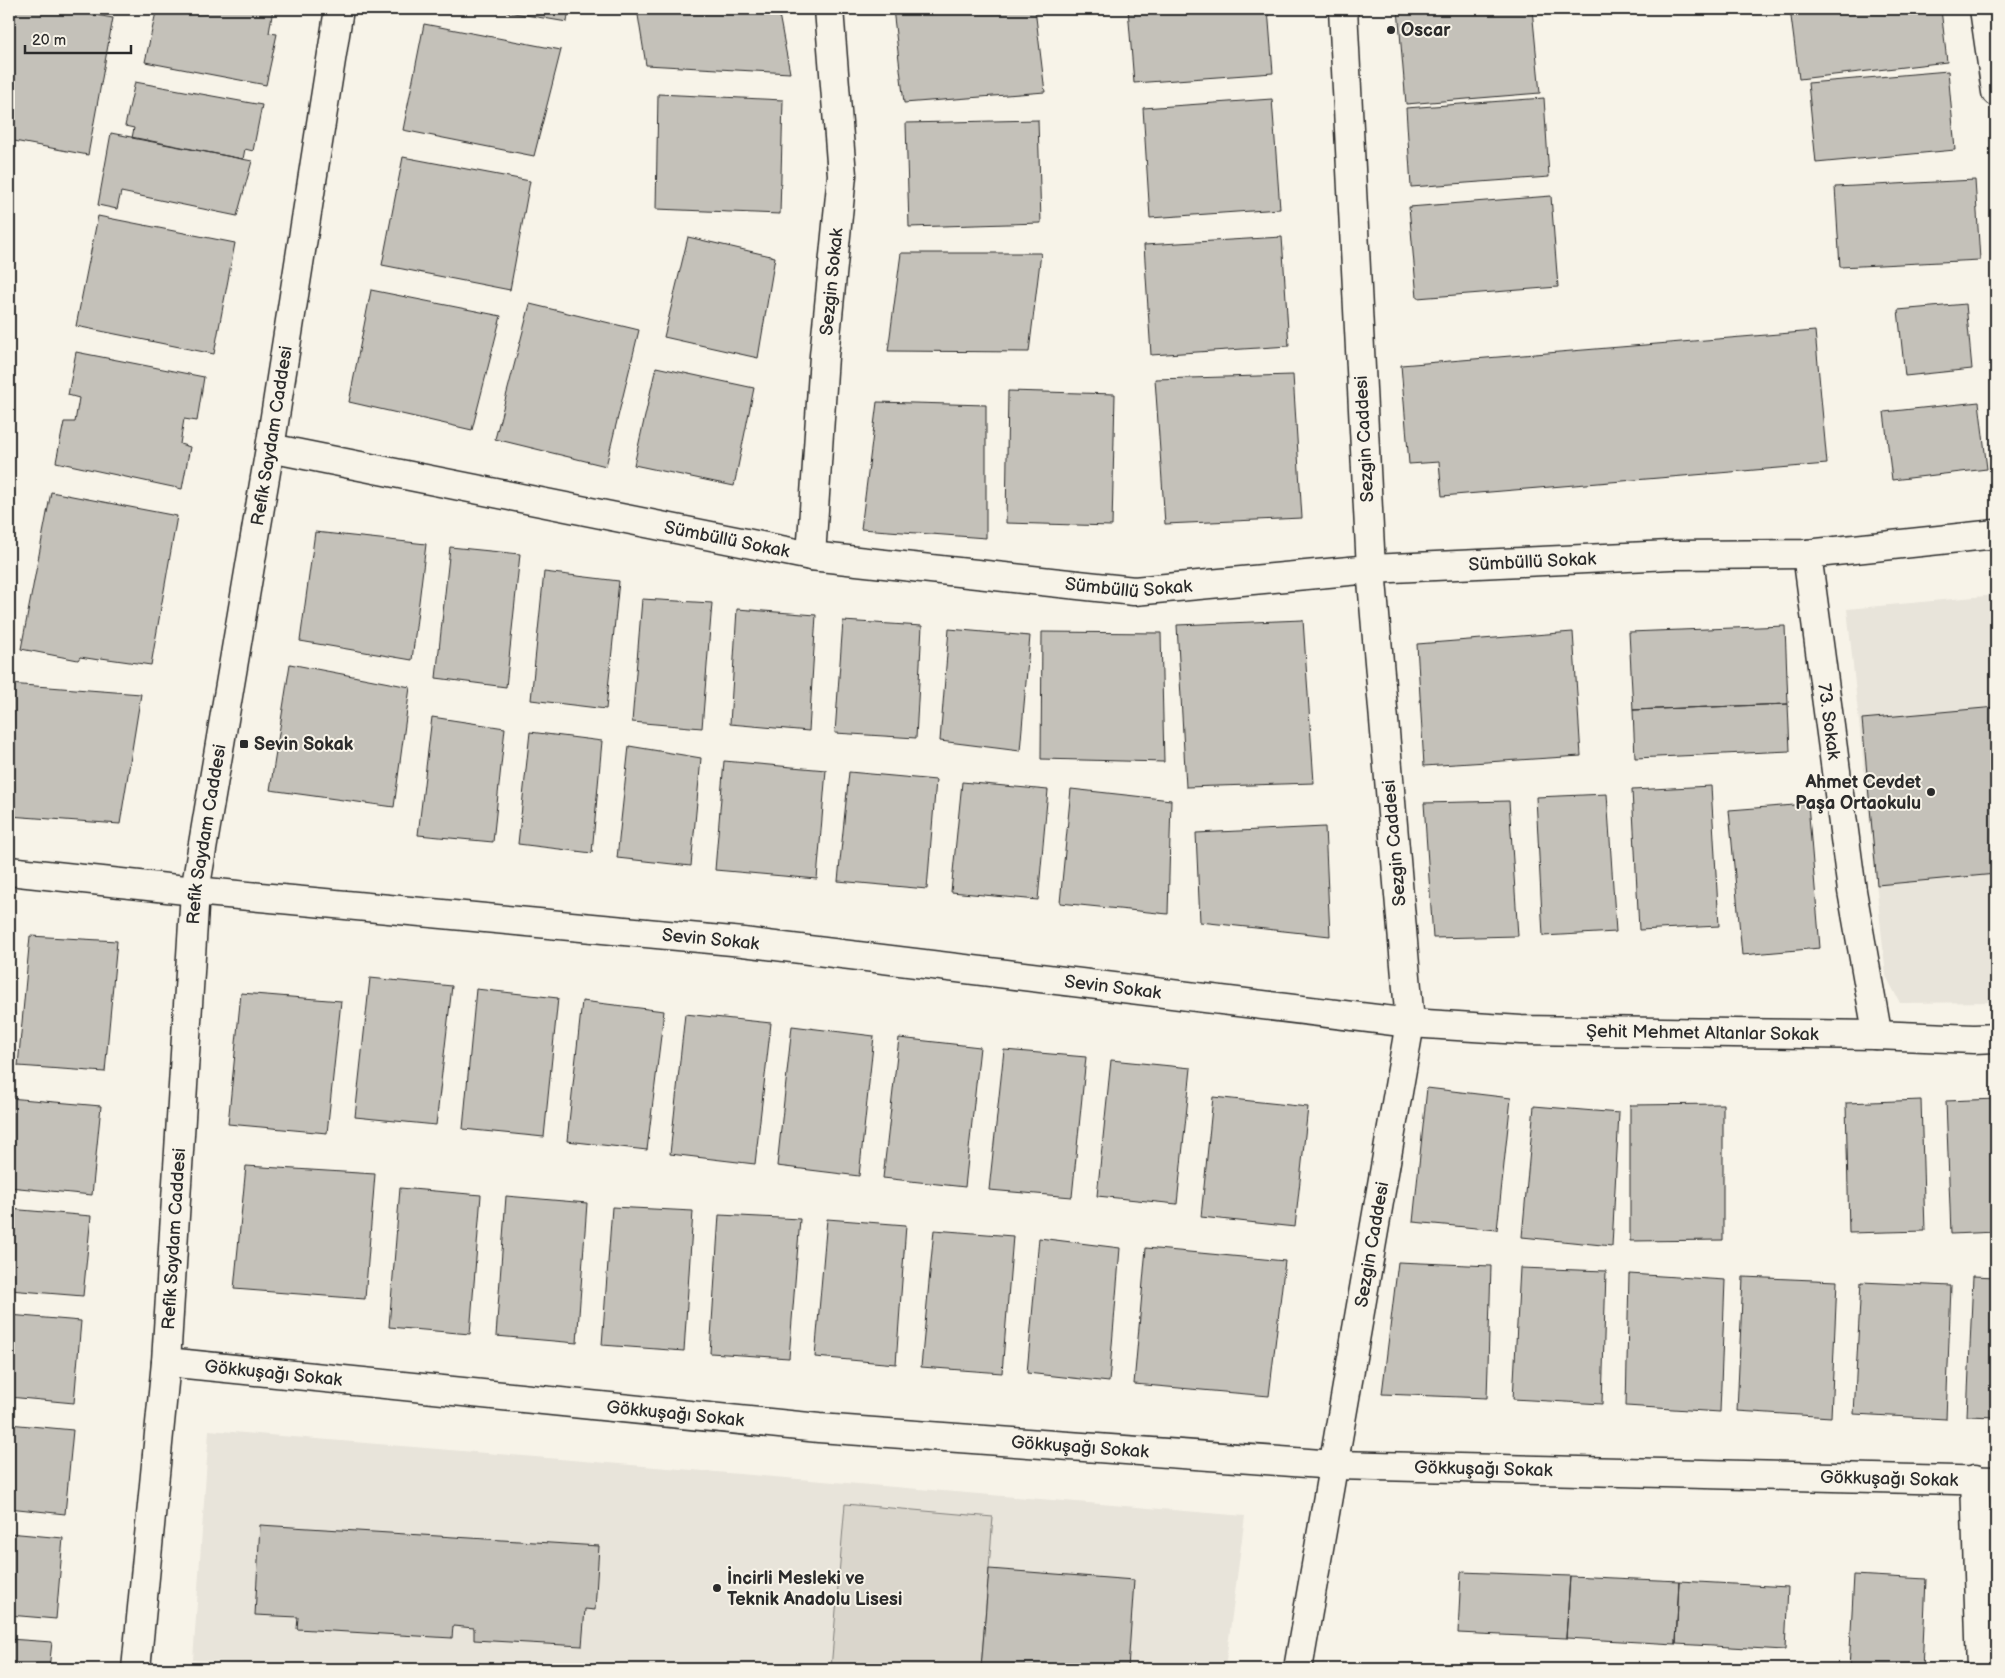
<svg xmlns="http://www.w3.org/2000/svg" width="2005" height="1678" viewBox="0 0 2005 1678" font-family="'Balsamiq Sans',sans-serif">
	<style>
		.built { fill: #e8e4da }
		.green { fill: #dad6cc; stroke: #82807c }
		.building { fill: #c4c1b9; stroke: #2b2b2b }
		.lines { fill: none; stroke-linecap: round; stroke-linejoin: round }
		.minor-casing { stroke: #2b2b2b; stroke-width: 31 }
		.tertiary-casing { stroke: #2b2b2b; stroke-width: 31 }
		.minor { stroke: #f7f3e8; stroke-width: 28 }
		.tertiary { stroke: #f7f3e8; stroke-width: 28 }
		.poi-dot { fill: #2b2b2b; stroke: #f7f3e8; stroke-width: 2 }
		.labels { text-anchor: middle; stroke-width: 4; stroke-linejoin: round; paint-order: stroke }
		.poi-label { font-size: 18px; font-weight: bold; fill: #2b2b2b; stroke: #f7f3e8; text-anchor: start }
		.street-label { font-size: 18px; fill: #2b2b2b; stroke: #f7f3e8 }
	</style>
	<rect width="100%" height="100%" fill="#f7f3e8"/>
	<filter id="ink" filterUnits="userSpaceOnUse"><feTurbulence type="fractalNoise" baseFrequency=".02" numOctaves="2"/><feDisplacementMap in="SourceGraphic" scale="10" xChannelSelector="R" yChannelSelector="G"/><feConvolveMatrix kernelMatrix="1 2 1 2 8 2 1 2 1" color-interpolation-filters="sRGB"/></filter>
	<g filter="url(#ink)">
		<path class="built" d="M1996,595V1002L1900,1003L1886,976L1847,609Z
			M209,1430L1245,1516L1225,1669H335V1668L193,1660Z"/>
		<path class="green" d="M845,1504L993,1517L981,1669H831Z"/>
		<path class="building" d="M9,9H62L113,18L88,155L9,140Z
			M158,9H273L269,33L277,34L266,85L145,62L156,12H158Z
			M490,9H569L567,22Z
			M637,9H778L790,73L646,65Z
			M893,9H1035L1045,92L904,103Z
			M1128,9H1268L1273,73L1134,83Z
			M1398,9H1532L1540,93L1406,104Z
			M1790,9H1941L1947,62L1799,79Z
			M424,24L561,50L534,156L403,130Z
			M1948,71L1955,150L1816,163L1808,83Z
			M135,82L262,105L253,151L245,149L243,159L132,138L134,128L125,126Z
			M658,94L783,100L780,214L656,209Z
			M1544,98L1549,177L1411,187L1406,108Z
			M1272,99L1280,209L1150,218L1143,108Z
			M1038,120L1041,223L909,227L906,123Z
			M111,133L252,161L237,216L121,192L117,209L98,205Z
			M403,157L530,181L510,290L382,265Z
			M1975,180L1980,260L1840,267L1835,187Z
			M1551,196L1558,287L1417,298L1409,207Z
			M98,216L235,243L214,354L76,326Z
			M688,237L775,257L758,358L664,337Z
			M1282,237L1289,346L1151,355L1144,245Z
			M901,253H1041L1029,352L888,351Z
			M371,290L501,316L472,430L349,402Z
			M530,304L639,330L606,466L495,439Z
			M1966,304L1972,369L1905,376L1898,310Z
			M1815,331L1827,464L1442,496L1439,462L1409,464L1401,365Z
			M76,352L204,377L197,421L184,419L180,444L190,447L182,489L56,462L64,422H75L79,398L68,395Z
			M656,367L754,388L734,486L634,465Z
			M1293,375L1302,518L1165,524L1155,379Z
			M1008,391L1115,394L1112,526L1006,523Z
			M877,402L986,405V538L861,529Z
			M1979,402L1987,469L1892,480L1884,412Z
			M51,492L177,516L151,665L101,658L99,660L80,657L78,660L21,649Z
			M315,532L426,544L412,660L300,641Z
			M450,547L520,554L506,687L436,678Z
			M544,572L619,581L606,709L531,700Z
			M642,599L712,603L702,728L632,722Z
			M737,609L816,615L809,731L730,724Z
			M1303,620L1314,783L1186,787L1177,625Z
			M843,621L922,626L916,738L835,733Z
			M1785,626L1788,704L1633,710L1629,632Z
			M949,629L1030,636L1020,751L940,741Z
			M1042,632L1161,633L1164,762L1041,759Z
			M1573,632L1581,756L1424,766L1417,644Z
			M290,664L410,687L394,807L270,790Z
			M9,684L141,694L120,824L9,816Z
			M1788,704L1790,751L1635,758L1633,710Z
			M1996,707V874L1877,885L1862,719Z
			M432,717L505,728L493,842L418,835Z
			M530,732L602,741L592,853L518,844Z
			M629,746L701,758L691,866L617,858Z
			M724,761L826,770L817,879L715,870Z
			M849,772L936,780L927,889L838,881Z
			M962,782L1048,790L1038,900L951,892Z
			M1711,786L1719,926L1639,930L1632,790Z
			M1071,789L1171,800L1168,914L1060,903Z
			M1607,794L1616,932L1543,936L1536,797Z
			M1509,801L1518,936L1433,938L1424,803Z
			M1808,804L1820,948L1742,955L1729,810Z
			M1325,827L1330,936L1200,922L1196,833Z
			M30,936L117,941L105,1072L18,1066Z
			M370,978L452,986L436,1125L355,1117Z
			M476,989L558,998L544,1137L463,1129Z
			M241,993L341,1001L327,1133L228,1124Z
			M582,1001L664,1011L647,1150L567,1141Z
			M685,1014L771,1023L755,1164L670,1154Z
			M792,1026L874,1036L859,1176L777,1166Z
			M899,1038L980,1047L965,1187L883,1178Z
			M1004,1050L1086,1057L1072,1197L989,1190Z
			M1111,1060L1191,1068L1177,1204L1097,1196Z
			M1427,1088L1511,1098L1497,1230L1413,1222Z
			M1213,1097L1308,1107L1295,1227L1201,1217Z
			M9,1098L101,1106L92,1195L9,1187Z
			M1996,1099V1232L1951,1234L1946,1101Z
			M1921,1100L1925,1231L1849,1233L1846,1103Z
			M1723,1104V1240L1630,1241V1105Z
			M1534,1106L1619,1113L1612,1246L1522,1237Z
			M246,1166L375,1174L365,1299L234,1289Z
			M400,1188L481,1195L470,1334L389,1327Z
			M506,1196L587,1203L577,1343L496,1336Z
			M612,1207L693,1211L684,1351L602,1345Z
			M9,1209L91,1216L83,1296L9,1290Z
			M719,1215L800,1219L789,1358L710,1353Z
			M827,1219L906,1225L896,1364L815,1357Z
			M934,1230L1013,1236L1002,1373L921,1367Z
			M1039,1238L1120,1248L1109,1382L1027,1373Z
			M1146,1248L1285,1261L1269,1396L1134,1384Z
			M1398,1262L1491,1266L1487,1398L1382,1394Z
			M1520,1268L1606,1271L1602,1404L1513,1399Z
			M1629,1274L1725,1280L1720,1412L1626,1406Z
			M1973,1276L1996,1277V1417L1967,1416Z
			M1743,1277L1837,1281L1831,1417L1737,1411Z
			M1861,1282L1951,1286L1946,1419L1854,1414Z
			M9,1315L81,1321L74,1403L9,1397Z
			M9,1424L73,1430L65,1514L9,1508Z
			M260,1525L599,1546L595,1610L585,1609L582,1646L474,1640V1628L453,1626L452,1638L297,1629L298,1617L255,1615Z
			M9,1533L63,1538L56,1619L9,1615Z
			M989,1569L1134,1580L1128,1669H981Z
			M1461,1572L1570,1576L1566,1638L1458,1633Z
			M1854,1575L1926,1579L1922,1669H1849Z
			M1570,1576L1679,1581L1676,1644L1566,1638Z
			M1679,1581L1788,1587L1785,1650L1676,1644Z
			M9,1639L52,1642L49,1669H9Z"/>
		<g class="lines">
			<g class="minor-casing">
				<g id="minor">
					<path d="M1984,9L1996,92"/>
					<path id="s1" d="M270,448L811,556L1134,591L1371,569L1670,555L1807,554L1996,534"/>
					<path id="s2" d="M1807,554L1852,891L1877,1032L1875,1035"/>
					<path id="s3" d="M811,556L824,356L842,175L829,9"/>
					<path id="s4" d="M9,871L195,891L743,942L1410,1023L1521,1030L1875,1035L1974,1039L1996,1038"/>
					<path id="s5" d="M166,1362L819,1428L1335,1465L1996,1481"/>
					<path d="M1975,1479L1981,1669"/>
				</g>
			</g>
			<g class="tertiary-casing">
				<g id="tertiary">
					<path id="s6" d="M136,1669L166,1362L195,891L270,448L339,9"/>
					<path id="s7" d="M1298,1669L1410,1023L1371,569L1343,9"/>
				</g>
			</g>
			<use href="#minor" class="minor"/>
			<use href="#tertiary" class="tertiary"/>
		</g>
	</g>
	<g class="poi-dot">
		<circle cx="1391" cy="30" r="5"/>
		<rect x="239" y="739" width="10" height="10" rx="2.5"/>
		<circle cx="1931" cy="792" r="5"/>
		<circle cx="717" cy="1588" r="5"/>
	</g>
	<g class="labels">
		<g class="poi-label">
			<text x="1401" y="36">Oscar</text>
			<text x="254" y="750">Sevin Sokak</text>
			<text x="1921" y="788" text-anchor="end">Ahmet Cevdet<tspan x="1921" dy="21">Paşa Ortaokulu</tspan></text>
			<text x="727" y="1584">İncirli Mesleki ve<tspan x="727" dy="21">Teknik Anadolu Lisesi</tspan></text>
		</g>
		<g class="street-label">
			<text dy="6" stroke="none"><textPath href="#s3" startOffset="275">Sezgin Sokak</textPath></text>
			<text dy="6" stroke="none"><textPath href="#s6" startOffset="1242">Refik Saydam Caddesi</textPath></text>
			<text transform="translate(1364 439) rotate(-93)" y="6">Sezgin Caddesi</text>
			<text dy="6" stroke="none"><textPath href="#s1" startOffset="466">Sümbüllü Sokak</textPath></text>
			<text dy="6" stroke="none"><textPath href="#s1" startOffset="1276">Sümbüllü Sokak</textPath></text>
			<text dy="6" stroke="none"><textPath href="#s1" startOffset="871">Sümbüllü Sokak</textPath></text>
			<text dy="6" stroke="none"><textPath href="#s2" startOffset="169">73. Sokak</textPath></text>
			<text dy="6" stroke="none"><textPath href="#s6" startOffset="838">Refik Saydam Caddesi</textPath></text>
			<text transform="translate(1394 843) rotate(-95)" y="6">Sezgin Caddesi</text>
			<text dy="6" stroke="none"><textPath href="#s4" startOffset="705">Sevin Sokak</textPath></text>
			<text dy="6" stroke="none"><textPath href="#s4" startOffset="1110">Sevin Sokak</textPath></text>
			<text dy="6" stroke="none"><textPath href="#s4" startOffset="1702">Şehit Mehmet Altanlar Sokak</textPath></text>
			<text dy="6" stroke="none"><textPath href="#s6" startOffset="432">Refik Saydam Caddesi</textPath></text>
			<text dy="6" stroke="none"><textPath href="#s7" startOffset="431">Sezgin Caddesi</textPath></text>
			<text dy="6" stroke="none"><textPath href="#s5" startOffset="108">Gökkuşağı Sokak</textPath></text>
			<text dy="6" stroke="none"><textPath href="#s5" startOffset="512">Gökkuşağı Sokak</textPath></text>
			<text dy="6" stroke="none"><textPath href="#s5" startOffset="918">Gökkuşağı Sokak</textPath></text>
			<text dy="6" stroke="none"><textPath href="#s5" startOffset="1322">Gökkuşağı Sokak</textPath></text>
			<text dy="6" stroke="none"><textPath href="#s5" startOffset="1728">Gökkuşağı Sokak</textPath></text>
		</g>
	</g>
	<rect width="2005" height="1678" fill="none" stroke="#f7f3e8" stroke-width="30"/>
	<rect x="15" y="15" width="1975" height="1648" fill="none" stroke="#2b2b2b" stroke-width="2" filter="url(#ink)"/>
	<path d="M25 45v8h106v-8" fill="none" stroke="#2b2b2b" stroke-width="2.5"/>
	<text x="32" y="45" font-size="15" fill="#2b2b2b" stroke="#f7f3e8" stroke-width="4" paint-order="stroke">20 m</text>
</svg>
